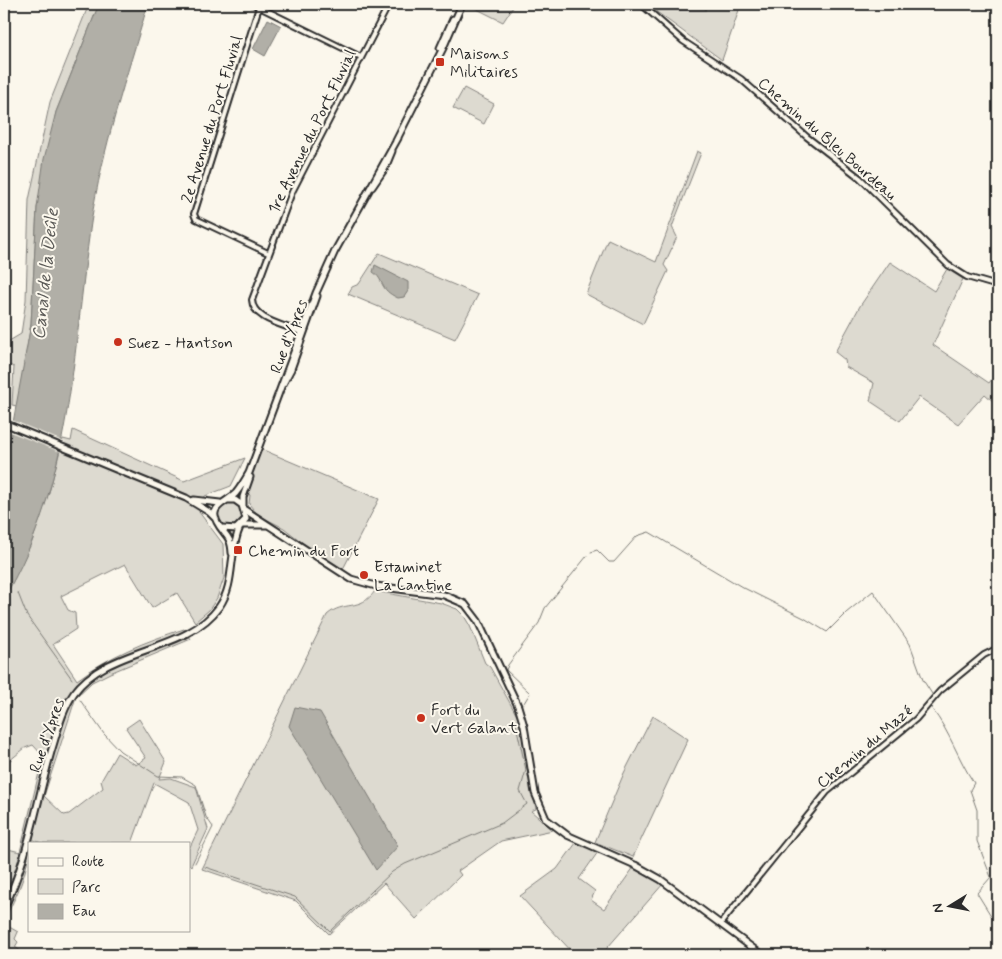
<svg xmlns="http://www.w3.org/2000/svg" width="1002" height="959" viewBox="0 0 1002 959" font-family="Mynerve,sans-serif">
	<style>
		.green { fill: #dddad0; stroke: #84827e }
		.water { fill: #b1afa7; stroke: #7b7a75 }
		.pier { fill: #fbf7ec }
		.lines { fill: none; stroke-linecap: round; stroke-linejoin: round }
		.stream { stroke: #7b7a75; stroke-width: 1 }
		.street-casing { stroke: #2b2b2b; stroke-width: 8 }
		.secondary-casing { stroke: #2b2b2b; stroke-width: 9 }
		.street { stroke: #fbf7ec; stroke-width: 4 }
		.secondary { stroke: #fbf7ec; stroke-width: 5 }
		.poi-dot { fill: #c8321e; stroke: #fbf7ec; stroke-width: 2 }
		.labels { text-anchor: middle; stroke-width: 4; stroke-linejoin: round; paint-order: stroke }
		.poi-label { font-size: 16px; fill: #2b2b2b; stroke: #fbf7ec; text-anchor: start }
		.street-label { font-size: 16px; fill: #2b2b2b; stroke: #fbf7ec }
		.water-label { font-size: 18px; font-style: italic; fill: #5a5956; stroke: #fbf7ec }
	</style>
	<rect width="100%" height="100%" fill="#fbf7ec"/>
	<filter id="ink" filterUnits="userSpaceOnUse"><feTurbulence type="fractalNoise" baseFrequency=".02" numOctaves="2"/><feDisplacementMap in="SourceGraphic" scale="10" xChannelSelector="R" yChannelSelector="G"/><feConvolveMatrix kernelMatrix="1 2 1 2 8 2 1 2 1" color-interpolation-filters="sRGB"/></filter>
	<g filter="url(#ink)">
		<path class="green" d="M89,4H99L56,112L37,208L31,324L17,406L12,405L14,367L4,363V344L21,334L26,300L29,200L50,102Z
			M467,4H515L503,22Z
			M702,4H741L722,60L654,10H706Z
			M464,88L494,104L484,124L453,108Z
			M697,151L701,153L672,227L677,237L664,265L668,271L643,324L586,294L608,239L656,262Z
			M379,253L478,295L455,339L348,294L352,287L359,284Z
			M890,262L934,291L947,269L963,279L933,345L989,383L998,371V398L994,402L985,394L958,424L919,397L900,421L870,401L874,383L846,367L845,360L835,352L860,306Z
			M73,430L184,481L245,458L231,486L205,496L199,512L223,544L224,578L217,598L209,610L195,622L177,593L152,608L125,564L61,596L68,610L75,613L76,629L53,644L77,680C109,656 146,641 184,629L191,639L110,673L92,682L76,697L44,796L64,815L69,814L103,788L101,781L117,753L136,765L146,758L126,728L139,719L166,762L159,779L171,778L196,787L208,829L191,866L189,864V849L198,830L189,802L154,783L132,843H42L34,840L29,843C29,872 17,895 4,920V893L9,883L4,878V848L20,852L43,756L33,745L25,748L4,765V598L32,542L50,489L63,439L71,441Z
			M261,449L379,499L343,569L308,547L284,528L258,515L249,504L250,495L246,492Z
			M218 515a12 12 0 1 1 24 0a12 12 0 1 1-24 0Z
			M375,591L441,603L457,609L464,616L470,626L485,663L490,667L521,723L536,809L531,811L553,830L501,841L458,871L461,875L416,919L384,883L329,934L296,901L202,869L327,615C344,600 360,612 375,591Z
			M653,716L688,739L633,857L595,842L624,773Z
			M576,843L598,852L579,879L595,891L591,900L604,909L634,867L663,884L601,955H575L520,896L557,869Z
			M4,924L18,932L15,939L18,942L15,947L26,955H4Z"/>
		<path class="water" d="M99,4H148C127,76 102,149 91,223C72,354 73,480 4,598V472L31,324L37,208L44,159L56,112Z
			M268,19L281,26L265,56L253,49Z
			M375,265L408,282V291L404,297L398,298C378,289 385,280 373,272Z
			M295,707L320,712L398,846L376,870L289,726Z"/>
		<path class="pier" d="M12,420L65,442L63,453L10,432Z"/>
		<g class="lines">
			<path class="stream" d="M591,552L597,550L609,562H614L637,536L649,532L742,587L804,618L827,632L846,613L873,591L910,644L923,680L932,694
				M18,593L27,616L72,679
				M80,700L104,734L120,751L158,776L182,777L196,785L206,817L213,827L195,863
				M935,700L931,706L932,709C950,732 958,759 974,783L970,790L977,810V841L991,877L977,893L998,927
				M524,703L530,693L506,670L508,665L539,623L545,608L587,556
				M205,867L295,897L330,931L392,872L405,864L502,823L527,804L520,791L526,770L515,720"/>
			<g class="street-casing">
				<path id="street" d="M253,4L361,57
					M641,4L683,41L741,79L807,137L860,178L948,265L967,277L998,286
					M259,7L194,214L196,219L268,253
					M300,332C285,325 253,320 252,300L292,192L389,4
					M721,923L827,792L916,719L940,691L984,655L998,648"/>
			</g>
			<g class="secondary-casing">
				<path id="secondary" d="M440,48L453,19
					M396,141L443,48L462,4
					M372,187L385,168L392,151
					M283,384L291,369L317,296
					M4,423L186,498L209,512L216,519
					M194,500L220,503
					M243,506V497L250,477
					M245,510L351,579L376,586L444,595L465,604L478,621L518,706L524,726L535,793L546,819L567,835L635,865L660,879L762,955
					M243,525H266
					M223,528L236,529L246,519L242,505L235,500H228
					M232,553C231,534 224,536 217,522C208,506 228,502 236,493C241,487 245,480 249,473L316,293L335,251L398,138
					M4,908C28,859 36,805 51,752C57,733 62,710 74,693C108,646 186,653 219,607C236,583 228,553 240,527"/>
			</g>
			<use href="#street" class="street"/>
			<use href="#secondary" class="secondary"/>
		</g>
	</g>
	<g class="poi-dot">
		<rect x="435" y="57" width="10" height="10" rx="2.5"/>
		<circle cx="118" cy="342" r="5"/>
		<rect x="233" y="545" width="10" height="10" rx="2.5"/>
		<circle cx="364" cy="575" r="5"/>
		<circle cx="421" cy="718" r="5"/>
	</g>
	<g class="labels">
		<g class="poi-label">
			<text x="450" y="59">Maisons<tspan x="450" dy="18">Militaires</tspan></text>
			<text x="128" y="348">Suez - Hantson</text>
			<text x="248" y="556">Chemin du Fort</text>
			<text x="374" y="572">Estaminet<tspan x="374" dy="18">La Cantine</tspan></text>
			<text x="431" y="715">Fort du<tspan x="431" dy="18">Vert Galant</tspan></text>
		</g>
		<g class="street-label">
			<text transform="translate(211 119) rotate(-73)" y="6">2e Avenue du Port Fluvial</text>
			<text transform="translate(311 131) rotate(-64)" y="6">1re Avenue du Port Fluvial</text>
			<text transform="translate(828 138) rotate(41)" y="6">Chemin du Bleu Bourdeau</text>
			<text transform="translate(288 336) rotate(-69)" y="6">Rue d'Ypres</text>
			<text transform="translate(46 735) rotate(-71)" y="6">Rue d'Ypres</text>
			<text transform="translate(864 746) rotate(-40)" y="6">Chemin du Mazé</text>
		</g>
		<g class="water-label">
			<text transform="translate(45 274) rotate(-84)" y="6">Canal de la Deûle</text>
		</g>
	</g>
	<rect width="1002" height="959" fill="none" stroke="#fbf7ec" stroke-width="20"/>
	<rect x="10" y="10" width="982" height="939" fill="none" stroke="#2b2b2b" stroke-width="2" filter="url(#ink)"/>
	<rect x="28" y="842" width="162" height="90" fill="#fbf7ec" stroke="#a8a59f"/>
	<rect x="38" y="858" width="25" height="8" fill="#fbf7ec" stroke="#a8a59f"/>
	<text x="72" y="866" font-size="15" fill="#2b2b2b">Route</text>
	<rect x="38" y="879" width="25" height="15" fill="#dddad0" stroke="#a8a59f"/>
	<text x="72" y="892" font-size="15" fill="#2b2b2b">Parc</text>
	<rect x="38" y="904" width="25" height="15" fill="#b1afa7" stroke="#a8a59f"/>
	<text x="72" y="916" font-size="15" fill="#2b2b2b">Eau</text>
	<g transform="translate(950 906) rotate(260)" stroke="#fbf7ec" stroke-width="4" paint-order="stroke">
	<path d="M0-4L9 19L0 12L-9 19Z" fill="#2b2b2b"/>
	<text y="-8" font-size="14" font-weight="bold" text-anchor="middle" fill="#2b2b2b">N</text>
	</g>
</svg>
